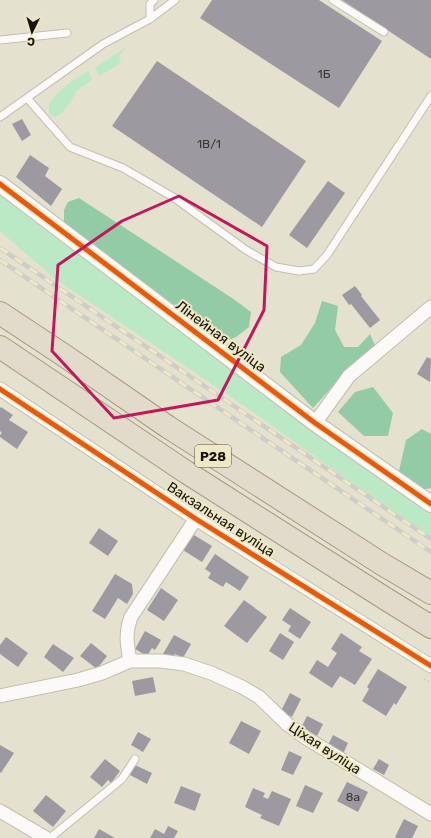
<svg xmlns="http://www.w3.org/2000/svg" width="431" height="838" viewBox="0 0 431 838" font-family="Rubik,sans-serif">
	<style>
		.green { fill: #bbe9c6 }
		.forest { fill: #92cba5 }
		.building { fill: #9c9aa0 }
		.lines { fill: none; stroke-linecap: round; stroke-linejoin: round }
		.service-casing { stroke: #c2bfb0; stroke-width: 9 }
		.minor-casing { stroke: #c2bfb0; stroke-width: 15 }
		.tertiary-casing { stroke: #c2bfb0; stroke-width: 18 }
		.trunk-casing { stroke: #a59a80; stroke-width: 24 }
		.path { stroke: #cacac5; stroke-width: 2.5; stroke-dasharray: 1 3; stroke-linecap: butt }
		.service { stroke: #fbfaf8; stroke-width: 7 }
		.minor { stroke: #fbfaf8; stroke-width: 13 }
		.tertiary { stroke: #fbfaf8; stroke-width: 16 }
		.trunk { stroke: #e2dacb; stroke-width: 22 }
		.rail-casing { stroke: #cfcdc8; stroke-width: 4.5 }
		.rail { stroke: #eee8c4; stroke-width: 3; stroke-dasharray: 9; stroke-linecap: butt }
		.cycleway-casing { stroke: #eee8c4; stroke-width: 8 }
		.cycleway { stroke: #e8590c; stroke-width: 5 }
		.marked { fill: none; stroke: #c2185b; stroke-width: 3; stroke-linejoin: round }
		.labels { text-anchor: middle; stroke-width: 4; stroke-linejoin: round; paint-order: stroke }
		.number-label { font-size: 12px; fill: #38362d }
		.shield { fill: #eee8c4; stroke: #575440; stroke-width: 1 }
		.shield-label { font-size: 13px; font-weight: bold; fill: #161407 }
		.street-label { font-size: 14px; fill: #161407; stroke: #eee8c4 }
	</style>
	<rect width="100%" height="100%" fill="#e4e1ce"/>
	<path class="green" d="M126,47L119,57L121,63L99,76L95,68Z
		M89,71L92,80L76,91L73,98L68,106L62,113L56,117L52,116C50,113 48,111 49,107C50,95 78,76 89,71Z
		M0,184L431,504V536L364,491L237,401L55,279L0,231Z"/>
	<path class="forest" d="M79,198L232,298L251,312L249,327L236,337L223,342L64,222V210L68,202Z
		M322,301L338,306L335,330L344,347H358L370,334L376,348L344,374L313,408L280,372L281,357L301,345L315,323Z
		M373,387L393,413L388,436H364L338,412L355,392Z
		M422,429L431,434V488L422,490L399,471L406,440Z"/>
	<path class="building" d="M212,0H319L382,41L339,108L200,18Z
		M342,0H431V59Z
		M157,61L306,161L262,227L112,126Z
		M22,119L31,135L22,141L12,124Z
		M30,155L49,168L45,176L62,189L51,206L16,177Z
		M328,181L345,193L307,248L289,235Z
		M355,286L362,295L361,296L380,320L370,328L351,304L349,305L342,295Z
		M427,357L431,359L430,382L417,374Z
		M1,407L13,415L9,420L28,432L17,449L0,437V435L2,433L0,431V408Z
		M99,528L118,541L108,556L89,543Z
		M194,535L212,546L202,562L183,550Z
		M215,554L249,577L240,591L226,582L223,587L208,578L211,573L205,569Z
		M115,574L132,584L133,594L127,604L118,598L105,619L92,611Z
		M161,588L178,600L164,621L147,610Z
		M244,600L267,617L247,643L224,626Z
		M290,608L311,622L300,639L288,631L291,626L282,620Z
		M145,631L161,640L155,650L152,648L147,656L135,649Z
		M280,633L294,642L283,660L269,651Z
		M341,633L362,647L359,651L372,659L355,685L340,676L332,688L309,673L317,660L328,667L337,653L331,649Z
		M174,635L191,644L183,658L175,654L172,659L163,654Z
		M6,637L28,653L18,667L0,654V645Z
		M91,643L107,656L97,669L80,656Z
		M53,644L74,658L63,672L44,657Z
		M378,669L407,687L396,705L394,703L386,716L362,701L369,689L367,687Z
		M153,677L156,692L135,696L132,681Z
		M290,693L301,699L292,717L281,711Z
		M307,716L323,724L317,736L301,728Z
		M241,721L261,731L249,754L229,743Z
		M138,732L151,739L143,752L131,745Z
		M333,735L348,743L343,754L328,745Z
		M0,745L14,753L1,773L0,772Z
		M289,751L302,757L293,775L281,770Z
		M105,759L120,771L111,783L108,780L102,787L90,777Z
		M379,759L389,765L384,775L373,769Z
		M135,765L152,773L147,784L130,775Z
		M347,782L368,792L358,812L337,801Z
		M305,785L323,793L313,813L296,806Z
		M181,786L201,794L195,811L174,803Z
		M253,788L265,793L263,797L268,799L272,791L291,799L279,826L260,818L262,815L245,807Z
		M46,795L66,811L53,827L33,811Z
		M404,819L418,826L412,838H397L395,837Z
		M168,826L178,831L174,838H150L155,829L164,834Z
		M99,829L115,838H94Z"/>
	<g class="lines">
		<g class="service-casing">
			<path id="service" d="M333,0L384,32
				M150,19V4L154,0
				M0,40L67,33
				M27,98L70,147L123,168L173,197L246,250L276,267L299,271L314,269L327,255L431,96
				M0,117L103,44L150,19L175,0
				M50,838L122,779L135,759"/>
		</g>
		<g class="minor-casing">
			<path id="minor" d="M0,389L196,519L431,666
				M315,423L349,376L431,307
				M196,519L191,526L131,617C125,634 127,644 130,661H161L184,664L211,673L242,687L259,697L287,724L306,738L431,814
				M0,696L78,680L102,673L130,661
				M0,811L46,838"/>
		</g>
		<g class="tertiary-casing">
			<path id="tertiary" d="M0,184L315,423L431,504"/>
		</g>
		<g class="trunk-casing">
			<path id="trunk" d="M0,313L65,356L168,427L382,564L431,593
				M0,347L186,472L386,599L431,627"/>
		</g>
		<path class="path" d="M424,679L431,683"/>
		<use href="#service" class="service"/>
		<use href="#minor" class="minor"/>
		<use href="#tertiary" class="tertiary"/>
		<use href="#trunk" class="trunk"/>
		<g class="rail-casing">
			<path id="rail" d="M0,248L431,539
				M0,260L431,552"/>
		</g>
		<use href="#rail" class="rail"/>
		<g class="cycleway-casing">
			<path id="cycleway" d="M0,184L315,423L431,504
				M0,389L196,519L431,666"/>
		</g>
		<use href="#cycleway" class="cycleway"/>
	</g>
	<path class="marked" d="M179,196L267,246L264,310L218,400L114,418L52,351L58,265L122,221Z"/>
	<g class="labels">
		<g class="number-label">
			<text x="324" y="78">1Б</text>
			<text x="209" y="148">1В/1</text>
			<text x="353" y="801">8а</text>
		</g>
		<rect class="shield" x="195" y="445" width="36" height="22" rx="3"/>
		<g class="shield-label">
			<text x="213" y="461">Р28</text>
		</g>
		<g class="street-label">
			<text transform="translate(221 336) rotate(37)" y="5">Лінейная вуліца</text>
			<text transform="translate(221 519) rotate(33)" y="5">Вакзальная вуліца</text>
			<text transform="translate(325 748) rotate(33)" y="5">Ціхая вуліца</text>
		</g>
	</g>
	<g transform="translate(32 32) rotate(185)" stroke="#eee8c4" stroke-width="3" paint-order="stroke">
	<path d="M0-3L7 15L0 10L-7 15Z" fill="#161407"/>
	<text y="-6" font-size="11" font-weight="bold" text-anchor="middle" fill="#161407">С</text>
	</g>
</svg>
